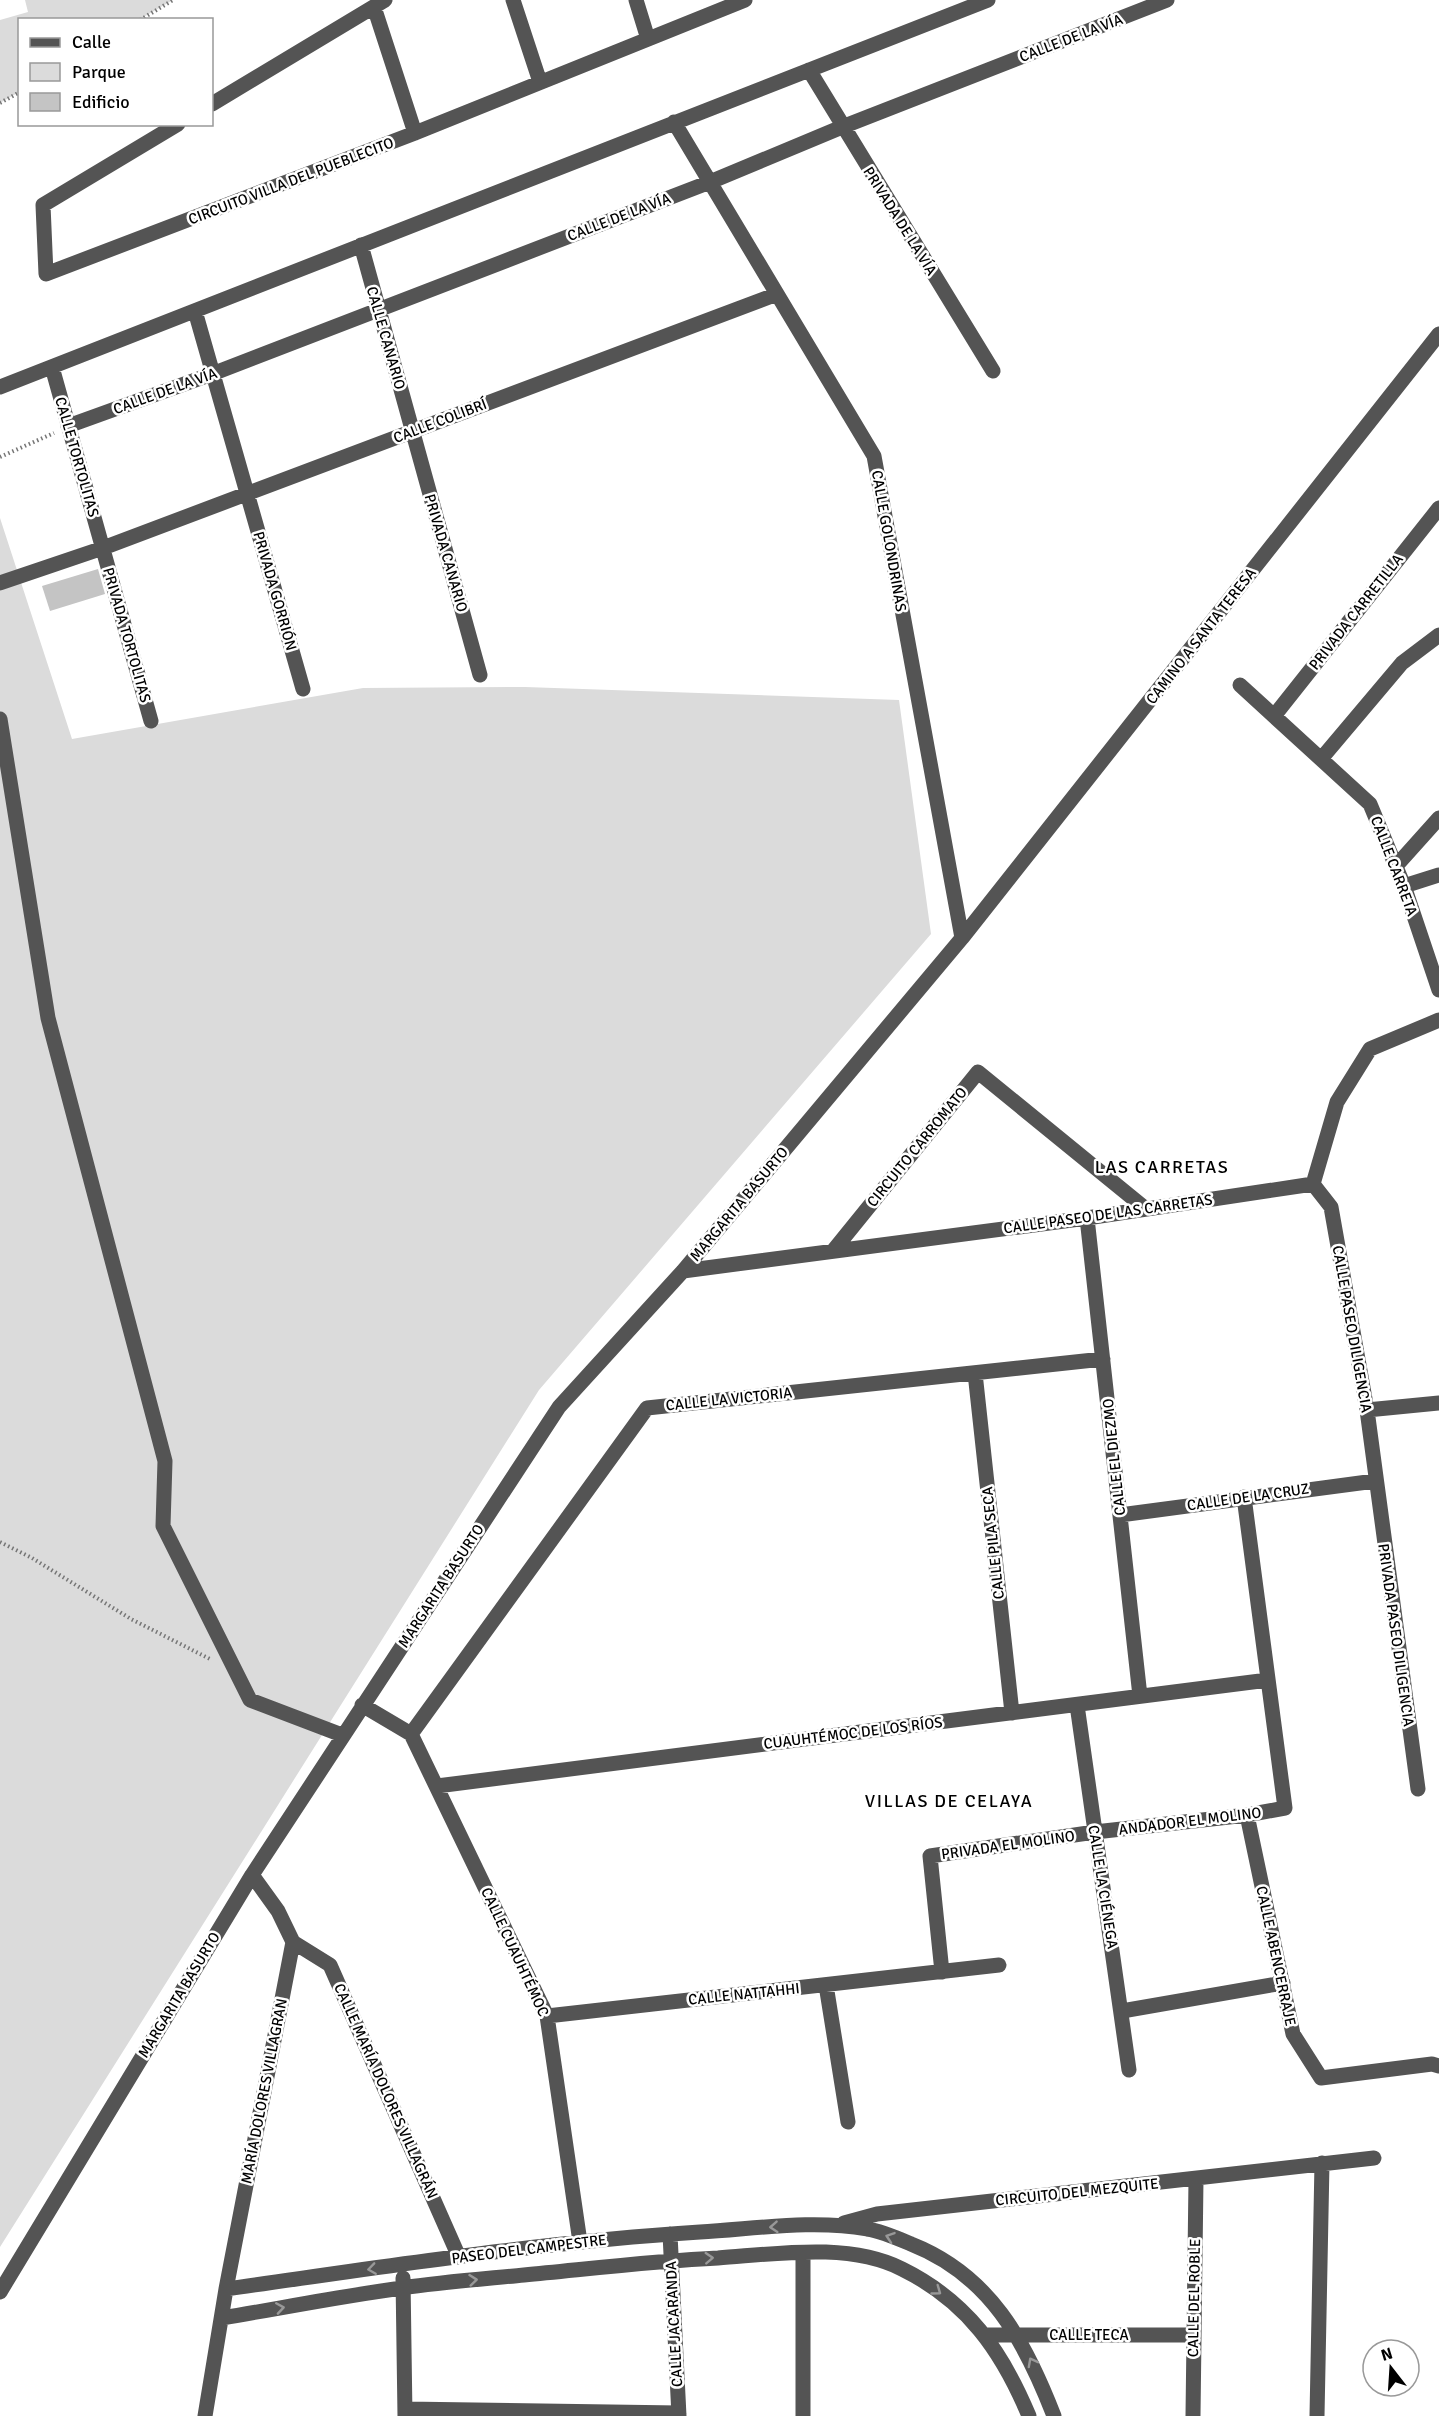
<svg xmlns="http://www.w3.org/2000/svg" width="1439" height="2416" viewBox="0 0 1439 2416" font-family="Signika,sans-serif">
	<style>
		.green { fill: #dbdbdb }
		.building { fill: #c4c4c4 }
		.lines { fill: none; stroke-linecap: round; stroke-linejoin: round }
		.path { stroke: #767676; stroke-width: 4; stroke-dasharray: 1.5 3; stroke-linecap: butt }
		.minor { stroke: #545454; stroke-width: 15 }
		.oneway { stroke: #989898 }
		.labels { text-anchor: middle; stroke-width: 5; stroke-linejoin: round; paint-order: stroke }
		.street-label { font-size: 15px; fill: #000; stroke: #fff }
		.quarter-label { font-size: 18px; letter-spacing: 1.5px; fill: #000; stroke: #fff }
	</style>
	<rect width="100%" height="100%" fill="#fff"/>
	<path class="green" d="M25,0H173L140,19L20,20L19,92L0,103V20L28,12Z
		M0,518L72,739L363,688L525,687L899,700L931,934L539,1390L0,2247Z"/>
	<path class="building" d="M98,569L105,594L50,611L42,586Z"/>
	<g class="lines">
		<path class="path" d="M140,20L173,0
			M0,103L20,92
			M0,457L54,433
			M0,1542L32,1558L131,1619L210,1659"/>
		<path class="minor" d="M513,0L540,82
			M636,0L648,39
			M374,7L415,133
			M809,70L993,371
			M212,104L385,0
			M674,122L874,456L962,938
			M178,124L43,205L46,274L415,133L745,0
			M361,245L480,675
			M195,311L303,689
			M52,367L151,721
			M0,387L988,0
			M68,426L212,374L710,182L842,127L1167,0
			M0,583L103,548L777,294
			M1240,685L1370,804L1404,886L1439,990
			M1274,716L1439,508
			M0,719L48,1018L165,1461L163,1526L250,1700L342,1735
			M1321,759L1402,663L1439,635
			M1396,866L1439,818
			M1404,886L1439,875
			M1313,1184L1331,1207L1367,1410L1418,1789
			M1087,1218L1140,1696
			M833,1251L978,1072L1146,1209
			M683,1271L1087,1218L1313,1184L1337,1102L1370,1049L1439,1020
			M975,1373L1012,1713
			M1367,1410L1439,1403
			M1120,1515L1375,1481
			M362,1705L411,1734L547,2016L580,2242
			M1077,1705L1129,2070
			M411,1734L647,1408L1103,1359
			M437,1786L1268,1680
			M1247,1815L1293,2034L1321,2078L1432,2064L1439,2066
			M293,1942L330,1965L459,2257
			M942,1972L930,1856L1095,1832L1247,1815L1285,1808L1244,1497
			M826,1985L848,2122
			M1122,2011L1283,1983
			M547,2016L999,1965
			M844,2223L877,2214L1374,2158
			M670,2234L679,2416
			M803,2253V2416
			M403,2278L405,2416
			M226,2289C383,2267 541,2242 700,2232C755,2229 813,2219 867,2229C881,2231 897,2238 911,2244C990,2275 1025,2341 1054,2416
			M0,2292L252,1875L559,1407L683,1271L962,938L1439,334
			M222,2318C282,2308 342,2296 402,2288C442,2282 483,2279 524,2275C588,2269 653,2261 718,2258C775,2254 849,2242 902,2269C967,2301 1002,2351 1029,2416
			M984,2335H1194
			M405,2409L679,2413
			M205,2416L226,2289L293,1942L278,1911L252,1875
			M1193,2416L1196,2179
			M1317,2416L1322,2163"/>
	</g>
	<defs><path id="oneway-chevron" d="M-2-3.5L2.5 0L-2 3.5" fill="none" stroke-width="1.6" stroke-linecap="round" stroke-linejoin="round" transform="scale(1.5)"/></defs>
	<g class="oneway">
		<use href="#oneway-chevron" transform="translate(774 2227) rotate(176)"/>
		<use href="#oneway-chevron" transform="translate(890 2237) rotate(-161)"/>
		<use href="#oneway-chevron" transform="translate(709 2258) rotate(-3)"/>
		<use href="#oneway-chevron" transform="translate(372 2269) rotate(172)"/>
		<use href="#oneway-chevron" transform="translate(473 2280) rotate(-6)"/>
		<use href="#oneway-chevron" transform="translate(937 2291) rotate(36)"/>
		<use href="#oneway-chevron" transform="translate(280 2308) rotate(-9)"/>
		<use href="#oneway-chevron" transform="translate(1032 2362) rotate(-118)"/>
	</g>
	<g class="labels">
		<g class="street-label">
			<text transform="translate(1071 38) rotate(-21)" y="5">CALLE DE LA VÍA</text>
			<text transform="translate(291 181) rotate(-21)" y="5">CIRCUITO VILLA DEL PUEBLECITO</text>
			<text transform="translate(619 217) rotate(-21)" y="5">CALLE DE LA VÍA</text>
			<text transform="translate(900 221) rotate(58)" y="5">PRIVADA DE LA VÍA</text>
			<text transform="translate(386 338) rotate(74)" y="5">CALLE CANARIO</text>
			<text transform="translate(165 391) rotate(-20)" y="5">CALLE DE LA VÍA</text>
			<text transform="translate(440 421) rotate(-21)" y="5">CALLE COLIBRÍ</text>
			<text transform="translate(77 457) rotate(74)" y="5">CALLE TORTOLITAS</text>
			<text transform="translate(889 541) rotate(80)" y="5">CALLE GOLONDRINAS</text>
			<text transform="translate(446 553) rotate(74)" y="5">PRIVADA CANARIO</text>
			<text transform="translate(275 591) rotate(74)" y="5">PRIVADA GORRIÓN</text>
			<text transform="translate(1356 612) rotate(-52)" y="5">PRIVADA CARRETILLA</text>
			<text transform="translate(127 635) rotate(74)" y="5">PRIVADA TORTOLITAS</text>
			<text transform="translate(1201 636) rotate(-52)" y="5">CAMINO A SANTA TERESA</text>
			<text transform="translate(1394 866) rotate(69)" y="5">CALLE CARRETA</text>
			<text transform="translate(917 1147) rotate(-51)" y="5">CIRCUITO CARROMATO</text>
			<text transform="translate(739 1204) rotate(-50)" y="5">MARGARITA BASURTO</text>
			<text transform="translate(1108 1214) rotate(-8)" y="5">CALLE PASEO DE LAS CARRETAS</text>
			<text transform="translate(1352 1329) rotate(80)" y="5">CALLE PASEO DILIGENCIA</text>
			<text transform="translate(729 1399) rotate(-6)" y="5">CALLE LA VICTORIA</text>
			<text transform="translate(1114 1457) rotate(-96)" y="5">CALLE EL DIEZMO</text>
			<text transform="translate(1248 1497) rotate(-8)" y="5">CALLE DE LA CRUZ</text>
			<text transform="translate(993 1543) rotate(-96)" y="5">CALLE PILA SECA</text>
			<text transform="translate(441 1586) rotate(-57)" y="5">MARGARITA BASURTO</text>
			<text transform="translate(1396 1635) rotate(82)" y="5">PRIVADA PASEO DILIGENCIA</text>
			<text transform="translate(853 1733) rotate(-7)" y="5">CUAUHTÉMOC DE LOS RÍOS</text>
			<text transform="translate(1190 1821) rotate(-7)" y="5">ANDADOR EL MOLINO</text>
			<text transform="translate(1008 1845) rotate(-8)" y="5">PRIVADA EL MOLINO</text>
			<text transform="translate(1103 1887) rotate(81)" y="5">CALLE LA CIÉNEGA</text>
			<text transform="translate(515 1952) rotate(65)" y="5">CALLE CUAUHTÉMOC</text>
			<text transform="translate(1276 1956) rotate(78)" y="5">CALLE ABENCERRAJE</text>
			<text transform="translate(744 1994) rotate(-6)" y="5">CALLE NATTAHHI</text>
			<text transform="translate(179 1995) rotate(-59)" y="5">MARGARITA BASURTO</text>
			<text transform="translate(264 2091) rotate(-79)" y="5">MARÍA DOLORES VILLAGRAN</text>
			<text transform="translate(386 2091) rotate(66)" y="5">CALLE MARÍA DOLORES VILLAGRÁN</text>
			<text transform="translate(1077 2192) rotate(-6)" y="5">CIRCUITO DEL MEZQUITE</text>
			<text transform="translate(529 2249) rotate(-7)" y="5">PASEO DEL CAMPESTRE</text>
			<text transform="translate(1194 2298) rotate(-89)" y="5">CALLE DEL ROBLE</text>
			<text transform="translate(674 2324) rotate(-93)" y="5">CALLE JACARANDA</text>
			<text x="1089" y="2340">CALLE TECA</text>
		</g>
		<g class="quarter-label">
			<text x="1162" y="1173">LAS CARRETAS</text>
			<text x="949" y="1807">VILLAS DE CELAYA</text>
		</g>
	</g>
	<rect x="18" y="18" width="195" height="108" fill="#ffffff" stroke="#999999" stroke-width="1.5"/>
	<rect x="30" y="38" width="30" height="9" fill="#545454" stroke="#999999" stroke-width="1.5"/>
	<text x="72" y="48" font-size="18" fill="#000000">Calle</text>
	<rect x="30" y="63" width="30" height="18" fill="#dbdbdb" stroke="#999999" stroke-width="1.5"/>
	<text x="72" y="78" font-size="18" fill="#000000">Parque</text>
	<rect x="30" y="93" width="30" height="18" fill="#c4c4c4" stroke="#999999" stroke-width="1.5"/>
	<text x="72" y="108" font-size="18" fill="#000000">Edificio</text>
	<g transform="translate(1391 2368) rotate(343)"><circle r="28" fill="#ffffff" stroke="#999999" stroke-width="1.5"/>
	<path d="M0-4.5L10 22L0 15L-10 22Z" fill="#000000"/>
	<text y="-9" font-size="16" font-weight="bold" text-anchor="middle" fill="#000000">N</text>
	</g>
</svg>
